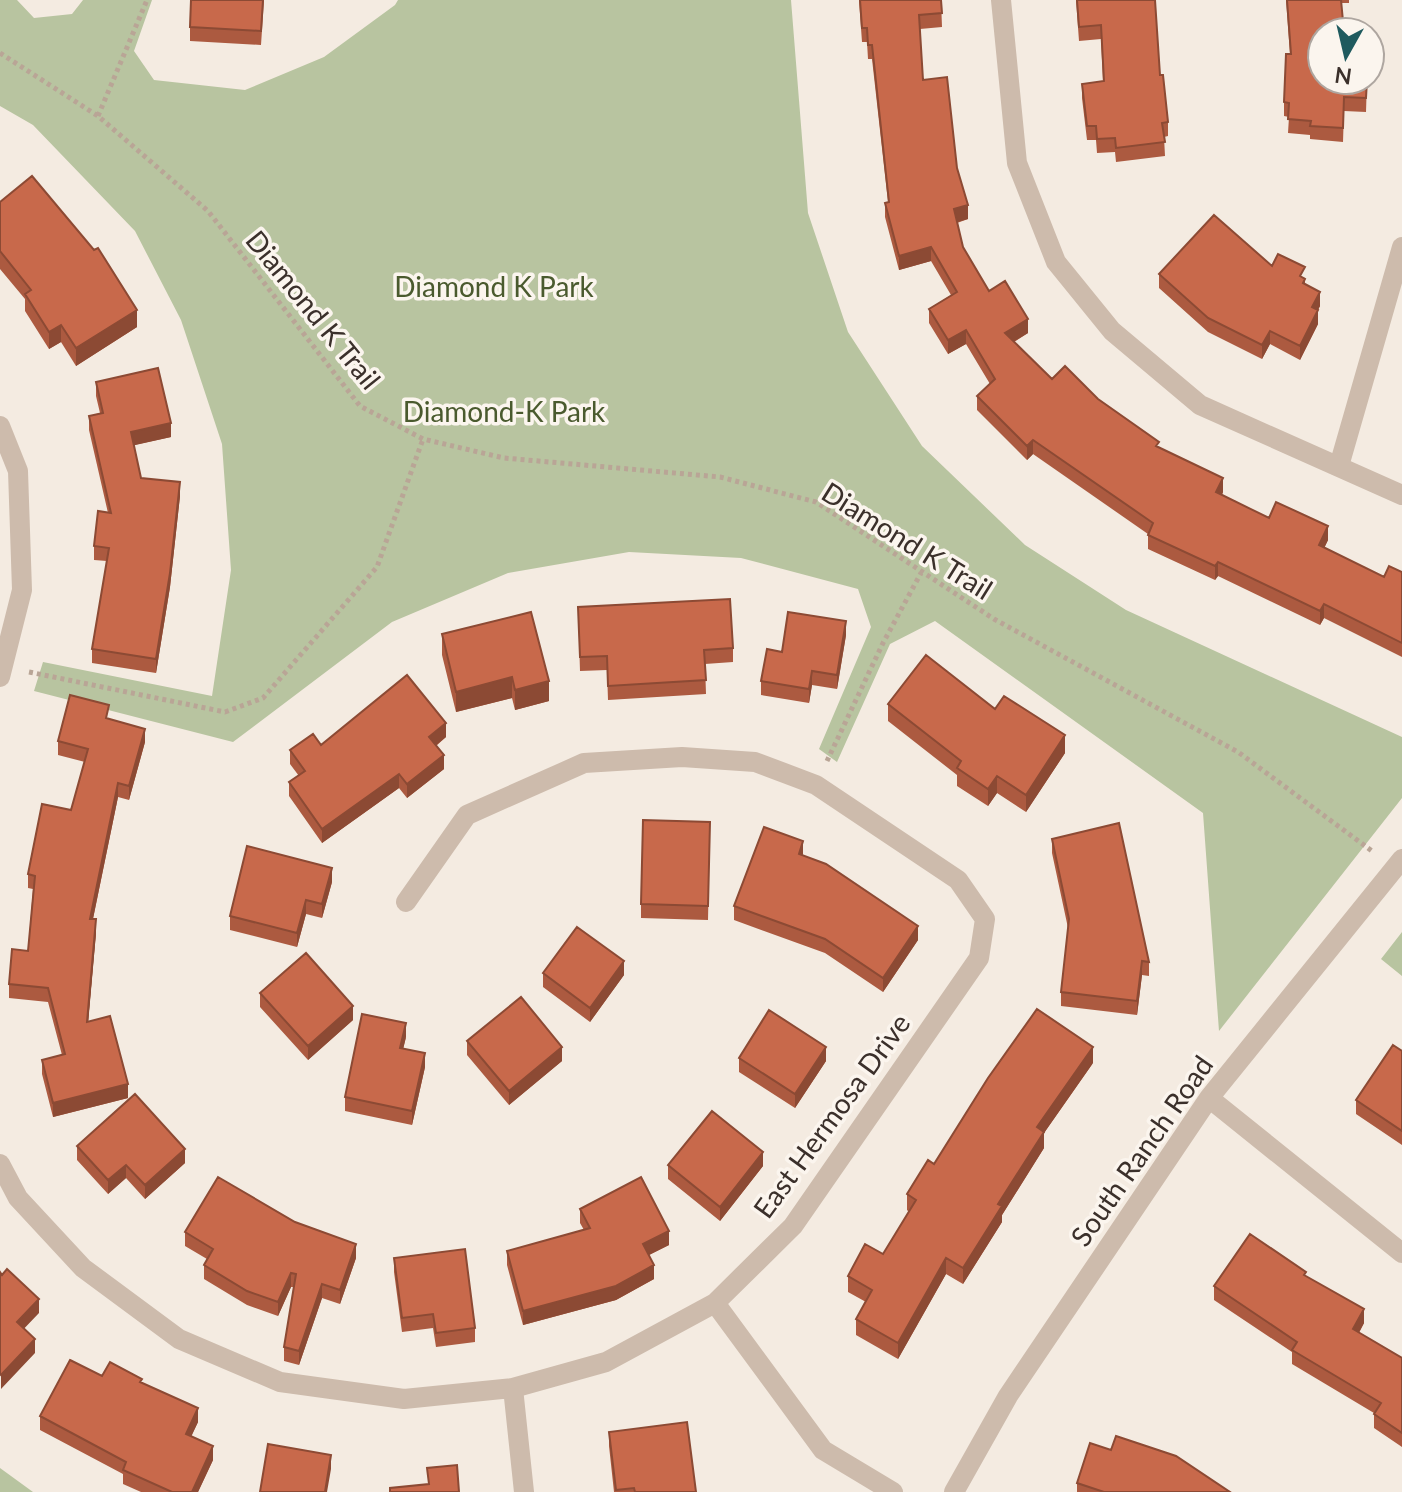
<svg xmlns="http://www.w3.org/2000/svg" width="1402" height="1492" viewBox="0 0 1402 1492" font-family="Lato,sans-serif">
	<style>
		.green { fill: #b8c4a0 }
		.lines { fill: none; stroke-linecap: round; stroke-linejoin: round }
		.path { stroke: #b9a596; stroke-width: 5; stroke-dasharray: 4 4; stroke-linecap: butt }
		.minor { stroke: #cdbbac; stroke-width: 20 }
		.wall { fill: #ac5a40 }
		.shaded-wall { fill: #8c4a34 }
		.building { fill: #c8694b; stroke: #8c4a34; stroke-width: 2 }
		.labels { text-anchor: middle; stroke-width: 7; stroke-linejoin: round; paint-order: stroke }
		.park-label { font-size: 28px; fill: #4a5a2e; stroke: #fbf5ee }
		.street-label { font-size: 28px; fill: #3b302b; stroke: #fbf5ee }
	</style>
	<rect width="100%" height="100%" fill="#f4ebe1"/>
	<path class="green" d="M0,0H17L34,18L72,14L83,0H152L134,51L154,80L245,90L324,57L395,5L398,0H791L808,213L848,332L922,446L1025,545L1126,610L1402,737V798L1219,1031L1203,813L935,621L890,644L837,762L819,749L871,627L858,589L741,558L629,552L508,573L392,622L233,742L34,691L43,662L212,696L231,570L222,444L181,320L135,231L33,125L0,106Z
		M1402,932V976L1381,959Z
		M0,1468L33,1492H0Z"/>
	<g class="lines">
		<path class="path" d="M0,53L98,116L208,211L360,406L423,439L504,458L720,477L816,502L994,619L1238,752L1372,851
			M98,116L147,0
			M29,672L225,712L263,698L377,567L423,439
			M827,761L883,643L921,573"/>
		<path class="minor" d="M1001,0L1017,163L1056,262L1112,331L1200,405L1402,495
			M0,426L18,471L22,590L0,677
			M1339,466L1402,247
			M1209,1098L1402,1253
			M0,1164L18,1198L83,1268L179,1339L280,1382L404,1399L513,1388L606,1362L715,1303L793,1226L979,958L985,919L958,880L816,785L755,762L682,757L584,763L467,815L406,902
			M715,1303L823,1450L893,1492
			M513,1388L524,1492
			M954,1492L1008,1396L1209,1098L1402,859"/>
	</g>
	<path class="wall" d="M264,0L261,45L190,41V27Z
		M859,0H941L942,27L920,29L923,80L957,168L968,219L957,223L963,247L989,291L1028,333L1014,342L1052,379L1098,399L1159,448L1223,492L1222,495L1269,518L1328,540L1324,548L1384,577L1402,572V657L1324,618L1320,625L1218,576L1215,580L1148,549V534L1033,454L1027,460L977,410V396L990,384L966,344L948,354L929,323V309L951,295L931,261L899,270L885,217V203L888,202L872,59H868L867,42H862Z
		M1076,0H1155L1160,75L1168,122V136L1164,137L1165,156L1116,162L1115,152L1097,153L1096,140H1087L1082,98V84L1103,82L1101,39L1079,41Z
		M1286,0H1349V3H1341L1322,80H1367L1366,112L1344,111L1343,142L1310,139V135L1288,133L1289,117L1284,116V102L1290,54Z
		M0,202L137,327L76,366L61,342L49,349L25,311V299L0,269Z
		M1272,266L1305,278V284L1320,306L1318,310V324L1300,360L1270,344L1262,359L1208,332L1159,288V274Z
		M96,382L171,437L134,445L141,478L180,496L170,587L156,673L92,663V649L107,561L94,560V546L108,513L89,430V416L100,413L96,396Z
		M578,607L733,648V662L705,664L706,694L608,700L607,670L580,671Z
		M442,634L549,701L515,710L512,698L456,712L442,655Z
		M846,635L837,689L812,685L809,703L761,695V681L782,652Z
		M888,704L995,709L1065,753L1026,812L997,793L988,806L957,786V775L888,721Z
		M109,718L145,742L129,800L118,797L93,919L96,933L88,1022L128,1098L53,1117L42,1074V1060L62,1055L48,1002L9,998V984L28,951L33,889L28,888V874L71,810L85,762L58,755V741Z
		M446,737L436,746L444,769L407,798L399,788L322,843L289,796V782L299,776L290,764V750L321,745Z
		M710,822L708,920L641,918V904Z
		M1052,839L1149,962V976L1142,975L1137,1015L1061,1006V992L1068,928L1052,853Z
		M803,856L918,940L883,992L825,953L734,920V906Z
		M332,882L322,918L306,914L297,947L230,930V916Z
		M543,973L624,975L590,1022L543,987Z
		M260,993L353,1020L308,1060L260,1007Z
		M406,1037L403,1049L425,1067L412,1125L345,1111V1097Z
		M467,1041L562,1061L509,1105L467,1055Z
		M1402,1051V1145L1356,1114V1100Z
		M739,1058L826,1061L795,1108L739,1072Z
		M1093,1063L1044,1133V1148L1002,1215V1222L963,1284L946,1274L898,1359L856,1335V1319L866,1302L848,1292V1276L883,1254L909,1212L907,1210V1194L934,1164Z
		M77,1146L185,1163L145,1199L126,1178L108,1194L77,1160Z
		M668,1165L763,1166L720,1221L668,1179Z
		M580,1209L669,1245L649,1255L654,1279L616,1300L523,1325L507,1265V1251L584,1230L580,1223Z
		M185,1232L356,1258L340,1304L322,1298L299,1365L284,1361V1347L294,1287H291L278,1316L247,1305L204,1279V1265L207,1259L185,1246Z
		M394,1258L475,1328V1342L436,1347L433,1328L402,1332L394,1272Z
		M1306,1276L1364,1323L1359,1333L1402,1358V1447L1374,1428V1413L1292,1364V1352L1214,1300V1286Z
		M102,1376L142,1383L198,1422L191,1436L213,1460L198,1492H141L123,1484V1474L40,1430V1416Z
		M609,1432L696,1492H614L609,1446Z
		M1077,1483L1230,1492H1077Z"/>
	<path class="shaded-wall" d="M968,205V219L954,223V209Z
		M931,247V261L899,270V256Z
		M1320,292V306L1312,321V307Z
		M137,310V327L76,366V348Z
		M1318,310V324L1300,360V346Z
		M1028,319V333L1005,347V333Z
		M61,325V342L49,349V332Z
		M966,330V344L948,354V340Z
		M1270,331V344L1262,359V345Z
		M171,423V437L131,446V432Z
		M1033,440V454L1027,460V446Z
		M1223,478V492L1216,506V492Z
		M180,482V496L170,587L156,673V659Z
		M1328,526V540L1319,559V545Z
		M1218,562V576L1215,580V566Z
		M1324,604V618L1320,625V611Z
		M846,621V635L837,689V675Z
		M812,671V685L809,703V689Z
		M512,677V698L456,712V692Z
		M549,681V701L515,710V690Z
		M446,723V737L429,751V737Z
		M145,729V742L129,800V786Z
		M1065,735V753L1026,812V795Z
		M444,755V769L407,798V784Z
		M399,774V788L322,843V829Z
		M997,776V793L988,806V789Z
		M118,783V797L90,933V919Z
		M803,841V855L799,854Z
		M332,868V882L322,918V904Z
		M306,900V914L297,947V933Z
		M96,919V933L87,1036V1022Z
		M918,926V940L883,992V978Z
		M624,961V975L590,1022V1008Z
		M1142,961V975L1137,1015V1001Z
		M353,1006V1020L308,1060V1046Z
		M406,1023V1037L400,1062V1048Z
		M562,1047V1061L509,1105V1091Z
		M826,1047V1061L795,1108V1094Z
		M1093,1047V1063L1044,1133V1148L1002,1215V1222L963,1284V1268L998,1204L1037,1127Z
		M425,1053V1067L412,1125V1111Z
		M128,1084V1098L53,1117V1103Z
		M185,1149V1163L145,1199V1185Z
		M763,1152V1166L720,1221V1207Z
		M126,1165V1178L108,1194V1180Z
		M669,1231V1245L643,1258V1244Z
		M356,1244V1258L340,1304V1290Z
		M946,1258V1274L898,1359V1343Z
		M654,1265V1279L616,1300L523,1325V1311Z
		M291,1273V1287L278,1316V1302Z
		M322,1284V1298L299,1365V1351Z
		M39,1299V1313L17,1336V1322Z
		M1364,1309V1323L1353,1343V1329Z
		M35,1339V1353L1,1389V1375Z
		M198,1408V1422L186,1448V1434Z
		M213,1446V1460L198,1492H192Z
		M331,1455V1469L327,1492H325Z"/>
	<path class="building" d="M191,0H263L261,31L190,27Z
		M860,0H941L942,13L919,15L923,80L947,77L957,168L968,205L954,209L963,247L989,291L1005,281L1028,319L1005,333L1052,379L1065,366L1098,399L1159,442L1156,446L1223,478L1216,492L1269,518L1276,502L1328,526L1319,545L1384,577L1389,566L1402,572V643L1324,604L1320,611L1218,562L1215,566L1148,535L1153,523L1033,440L1027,446L977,396L995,379L966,330L948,340L929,309L957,292L931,247L899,256L885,203L889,202L872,45H868L867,28H862Z
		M1077,0H1155L1160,75H1163L1168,122L1162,123L1165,142L1116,148L1115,138L1097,139L1096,126H1087L1082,84L1104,81L1101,25L1079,27Z
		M1287,0H1341L1344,32H1322V80H1367L1366,98L1344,97L1343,128L1310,126L1311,121L1288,119L1289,103L1284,102L1286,54H1291Z
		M32,176L94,250L98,248L137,310L76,348L61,325L49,332L25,294L31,290L0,251V202Z
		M1214,215L1272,266L1278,254L1305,267L1300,276L1305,279L1303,283L1320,292L1312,307L1318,310L1300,346L1270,331L1262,345L1208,318L1159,274Z
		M158,368L171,423L131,432L141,478L180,482L170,573L156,659L92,649L109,548L94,546L98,511L111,513L89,416L103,413L96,382Z
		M730,599L733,648L704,650L706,680L608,686L607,656L580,657L578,607Z
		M531,612L549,681L515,690L512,677L456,692L442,634Z
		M788,612L846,621L837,675L812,671L809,689L761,681L767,649L782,652Z
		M926,655L995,709L1004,696L1065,735L1026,795L997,776L988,789L957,768L961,761L888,704Z
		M407,675L446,723L429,737L444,755L407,784L399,774L322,829L289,782L305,771L290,750L313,734L321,745Z
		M70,695L109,705L106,718L145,729L129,786L118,783L90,919H96L87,1022L110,1016L128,1084L53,1103L42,1060L65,1054L48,988L9,984L12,949L28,951L35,876L28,874L42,804L71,810L88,749L58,741Z
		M643,820L710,822L708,906L641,904Z
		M1119,823L1149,962L1142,961L1137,1001L1061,992L1069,919L1052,839Z
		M764,827L803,841L799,854L826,864L918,926L883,978L825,939L734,906Z
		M247,846L332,868L322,904L306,900L297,933L230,916Z
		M577,927L624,961L590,1008L543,973Z
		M306,953L353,1006L308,1046L260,993Z
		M521,997L562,1047L509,1091L467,1041Z
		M1037,1009L1093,1047L1037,1127L1044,1132L998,1204L1002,1206L963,1268L946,1258L898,1343L856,1319L872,1290L848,1276L865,1244L883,1254L916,1200L907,1194L928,1160L934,1164L988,1078Z
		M769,1010L826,1047L795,1094L739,1058Z
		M362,1014L406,1023L400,1048L425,1053L412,1111L345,1097Z
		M1393,1045L1402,1051V1131L1356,1100Z
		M135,1094L185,1149L145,1185L126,1165L108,1180L77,1146Z
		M712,1111L763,1152L720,1207L668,1165Z
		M218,1177L295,1222L356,1244L340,1290L322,1284L299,1351L284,1347L296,1274L291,1273L278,1302L247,1291L204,1265L213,1249L185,1232Z
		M641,1177L669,1231L643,1244L654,1265L616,1286L523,1311L507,1251L590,1228L580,1209Z
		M1250,1234L1306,1272L1304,1275L1364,1309L1353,1329L1402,1358V1433L1374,1414L1381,1403L1292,1350L1297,1342L1214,1286Z
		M465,1249L475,1328L436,1333L433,1314L402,1318L394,1258Z
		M7,1269L39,1299L17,1322L35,1339L1,1375L0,1374V1272L2,1275Z
		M70,1360L102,1376L110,1362L142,1379L140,1382L198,1408L186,1434L213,1446L192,1492H172L123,1470L126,1462L40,1416Z
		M687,1422L696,1492H635L634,1488L616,1490L609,1432Z
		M1116,1436L1176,1456L1230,1492H1104L1077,1483L1090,1443L1111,1450Z
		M268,1444L331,1455L325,1492H260Z
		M457,1465L459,1492H390V1488L429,1484L427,1468Z"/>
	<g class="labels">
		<g class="park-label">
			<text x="494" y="297">Diamond K Park</text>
			<text x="504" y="422">Diamond-K Park</text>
		</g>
		<g class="street-label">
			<text transform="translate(313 310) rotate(51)" y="10">Diamond K Trail</text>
			<text transform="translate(907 541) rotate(32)" y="10">Diamond K Trail</text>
			<text transform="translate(832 1116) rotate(-54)" y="10">East Hermosa Drive</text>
			<text transform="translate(1142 1151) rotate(-55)" y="10">South Ranch Road</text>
		</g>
	</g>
	<g transform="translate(1346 56) rotate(188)"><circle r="38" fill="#fbf5ee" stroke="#aea6a0" stroke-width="2"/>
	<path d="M0-6L14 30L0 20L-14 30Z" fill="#1f5a5e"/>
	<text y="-12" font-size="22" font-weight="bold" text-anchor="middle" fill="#3b302b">N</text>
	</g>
</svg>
